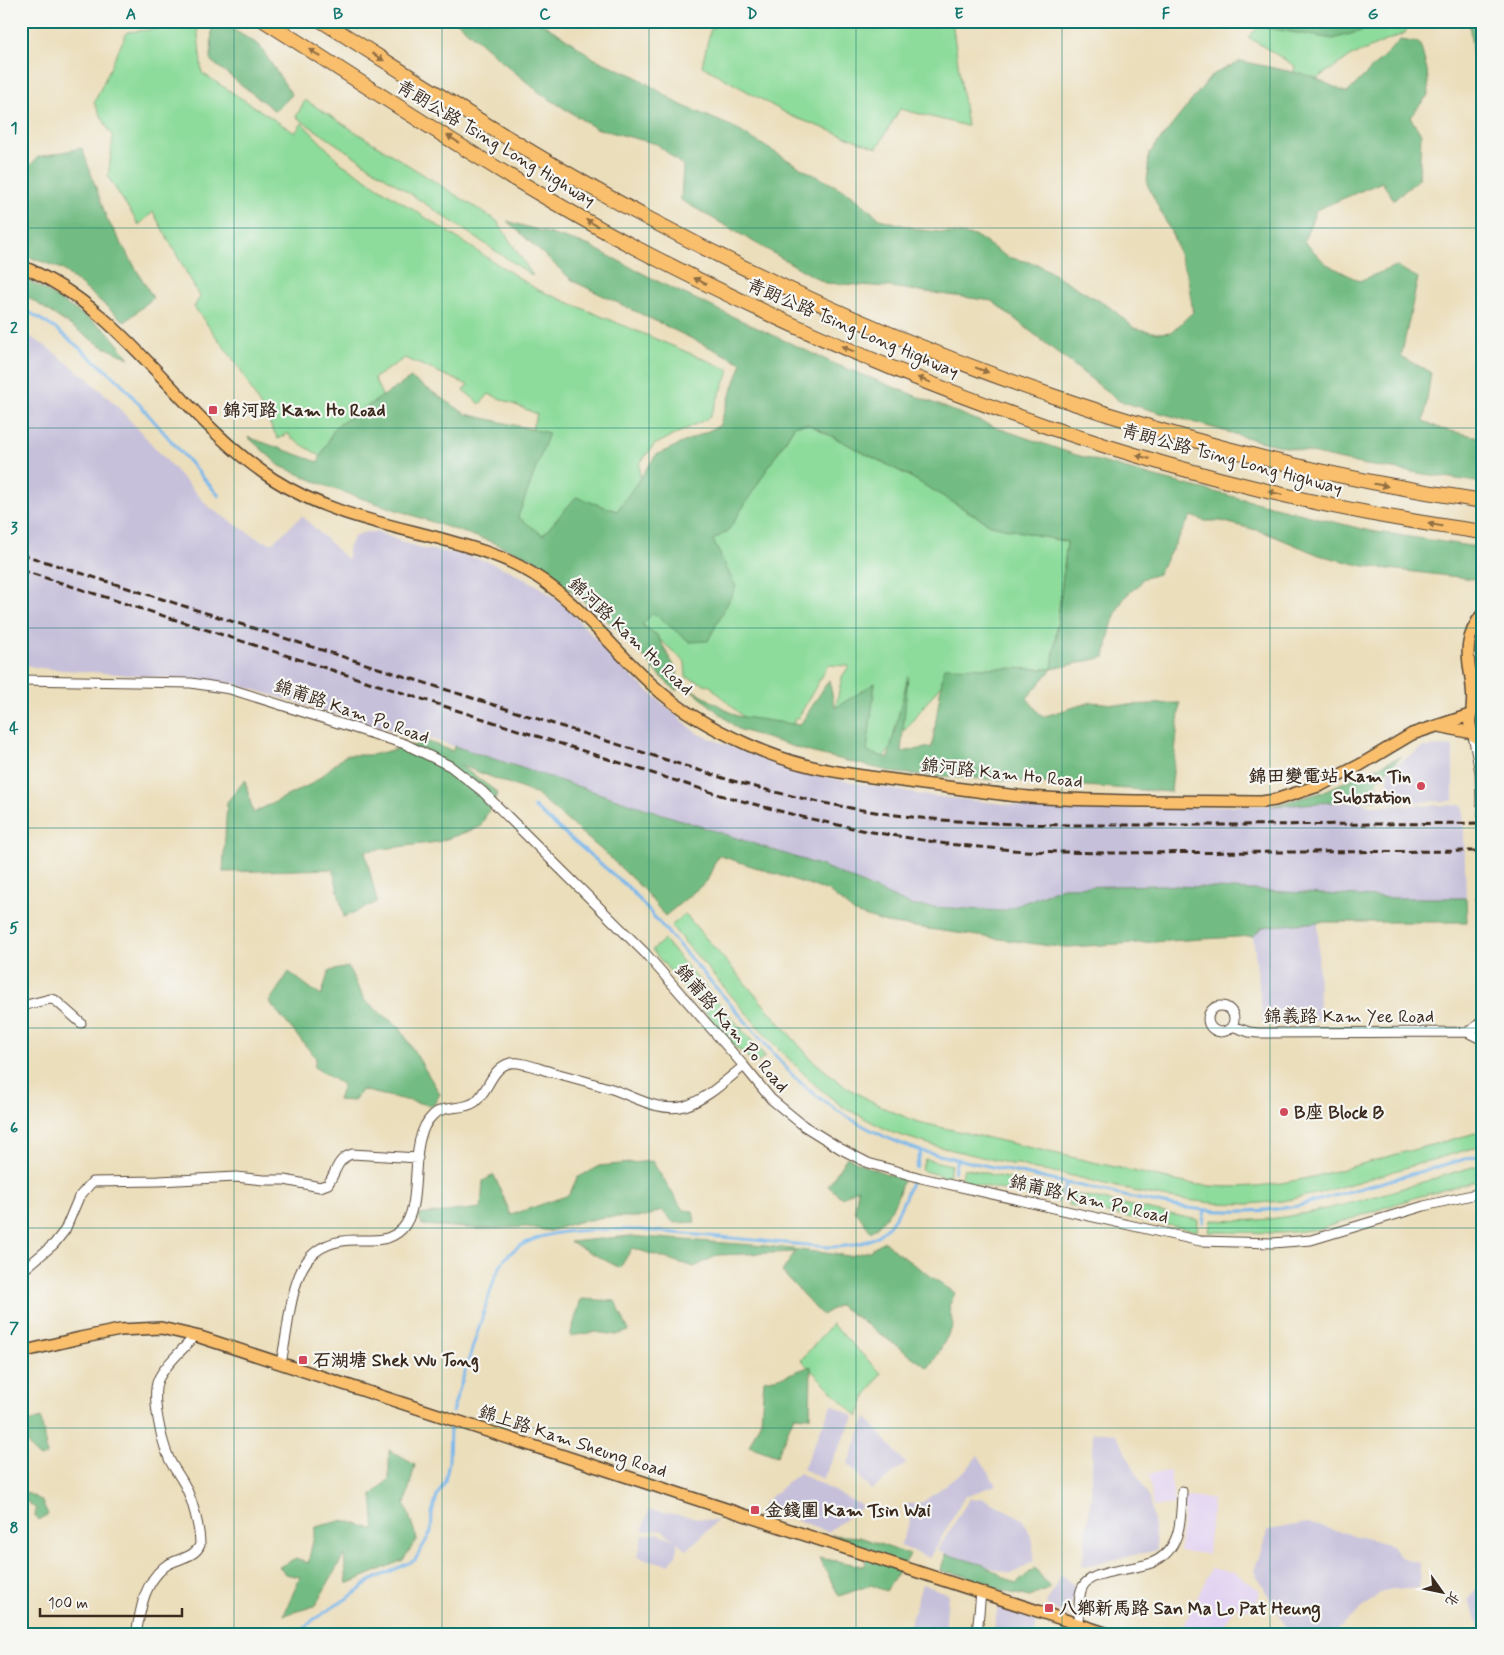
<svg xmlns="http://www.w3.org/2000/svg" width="1504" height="1655" viewBox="0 0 1504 1655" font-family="Mynerve,'LXGW WenKai TC',sans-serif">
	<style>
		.built { fill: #e3d3f2 }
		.industrial { fill: #c6c0da }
		.green { fill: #8ddc9b; stroke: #64835c }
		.forest { fill: #72bc83; stroke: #567350 }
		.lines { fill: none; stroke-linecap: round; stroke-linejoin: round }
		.stream { stroke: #78b7ec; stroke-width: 3 }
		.minor-tunnel { stroke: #c8ba9c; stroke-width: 9; stroke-dasharray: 9 4.5; stroke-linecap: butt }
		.minor-casing { stroke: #554536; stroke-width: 11 }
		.major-casing { stroke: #554536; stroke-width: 14 }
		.highway-casing { stroke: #554536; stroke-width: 16 }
		.minor { stroke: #fff; stroke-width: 9 }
		.major { stroke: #f9bf6d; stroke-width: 11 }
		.highway { stroke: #f9bf6d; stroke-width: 14 }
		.rail { stroke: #3b2a1e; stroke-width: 3; stroke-dasharray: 8 4; stroke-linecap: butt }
		.oneway { fill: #906d42 }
		.grid { fill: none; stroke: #0f766e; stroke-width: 1; stroke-opacity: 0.55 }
		.poi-dot { fill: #d1495b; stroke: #f6f6f2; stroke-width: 2 }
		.labels { text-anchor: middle; stroke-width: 4.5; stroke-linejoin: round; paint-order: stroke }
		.street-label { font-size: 18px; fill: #3b2a1e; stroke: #f6f6f2 }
		.poi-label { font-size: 18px; font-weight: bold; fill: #3b2a1e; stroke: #f6f6f2; text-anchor: start }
		.neatline { fill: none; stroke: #0f766e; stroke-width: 2 }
		.grid-label { font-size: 16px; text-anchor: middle; font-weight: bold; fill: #0f766e }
	</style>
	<rect width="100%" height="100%" fill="#f6f6f2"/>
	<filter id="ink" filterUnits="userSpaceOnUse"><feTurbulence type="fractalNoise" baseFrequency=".02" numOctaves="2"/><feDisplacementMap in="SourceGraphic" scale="10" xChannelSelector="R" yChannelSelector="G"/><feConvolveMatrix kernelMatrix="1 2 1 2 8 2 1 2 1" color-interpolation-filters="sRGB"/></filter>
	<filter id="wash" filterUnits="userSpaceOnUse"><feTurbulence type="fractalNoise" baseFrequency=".0096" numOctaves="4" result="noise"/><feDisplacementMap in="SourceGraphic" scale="20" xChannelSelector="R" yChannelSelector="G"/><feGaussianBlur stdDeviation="1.12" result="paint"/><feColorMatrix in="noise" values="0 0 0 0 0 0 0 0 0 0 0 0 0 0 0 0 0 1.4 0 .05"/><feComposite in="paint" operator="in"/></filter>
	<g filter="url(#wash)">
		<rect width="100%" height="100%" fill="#ebdebb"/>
		<path class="built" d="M1170,1471L1174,1504L1153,1507L1149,1474Z
			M1185,1497L1213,1499L1208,1554L1180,1551Z
			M1211,1569L1234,1572L1259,1590L1255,1610L1235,1607L1219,1634H1179Z"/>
		<path class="industrial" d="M21,331L47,347L88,379L116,405L210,508L260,540L272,543L302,516L348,560V548L354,537L365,532H378L402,542L424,549L454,553L486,561L513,572L540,587L567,608L625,671L697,733L792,771L923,795L1069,811L1362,802L1372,806L1463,805L1466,898H1394L1161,885L1063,887L1003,911L913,906L825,867L416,734H405L320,710L233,683L40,668L21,664Z
			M1453,746V801L1389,802L1388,770L1423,747Z
			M1318,922L1319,1021L1263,1022L1253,936L1263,927Z
			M832,1404L854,1417L823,1479L803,1469Z
			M866,1417L906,1464L871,1490L848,1463Z
			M1093,1432L1116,1434L1150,1499L1157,1550L1082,1567L1091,1496Z
			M978,1455L996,1485L965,1496L930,1558L900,1546L911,1519L903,1505L923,1502L968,1468Z
			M799,1473L863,1506L828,1532L761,1505Z
			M982,1498L1023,1519L1033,1541L1034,1561L1012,1574L937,1551L969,1499Z
			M649,1510L717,1521L687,1550L677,1542V1553L669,1565L638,1557L642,1536L658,1533L675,1540L662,1530L642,1531Z
			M1307,1523L1392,1545L1400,1557L1420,1563L1419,1588L1382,1591L1333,1634H1290L1254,1571L1268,1530Z
			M1061,1575L1077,1588L1067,1616L1046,1604Z
			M1483,1578V1632L1468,1601Z
			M922,1584L948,1594L945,1634H907Z
			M998,1606L1037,1618L1035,1634H993Z"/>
		<path class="green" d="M717,21H952L967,126L900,109L877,148L791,116L702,66L710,31Z
			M1265,21H1397L1408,25L1405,33L1351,56L1307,85L1283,133L1295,66L1248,37Z
			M197,25L202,73L295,133L302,123L341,163L536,289L730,370L710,417L654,445L640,463L639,595L503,511L537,414L489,394L480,404L463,390L468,385L405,358L374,378L387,406L358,479L291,438L288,433L278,439L239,367L194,307L200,297L153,212L139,225L108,177L113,138L94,103L127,32Z
			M305,100L497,221L533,276L296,117Z
			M808,424L909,476L991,525L1067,542L1052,669L954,668L879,763L828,743L842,677L849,666L828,665L798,718H795L791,732L754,727L710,686L686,677L685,662L631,614L779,451L795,425Z
			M685,914L811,1059L839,1082L853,1091L886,1109L918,1122L1185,1183C1254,1194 1306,1180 1372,1161C1409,1151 1446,1141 1483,1131V1145L1320,1193L1282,1201L1249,1204L1212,1203L1169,1198L1142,1193L1060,1173L1035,1170L1019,1164H1011L932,1145L893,1133L843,1107L815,1085L768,1038L671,926Z
			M664,940L765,1056L756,1064L734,1046L652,950Z
			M925,1159L951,1165L948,1178L921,1170Z
			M1483,1164V1179L1417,1197L1320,1229L1283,1233L1209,1232L1211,1220C1233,1221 1255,1221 1276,1218C1346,1209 1415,1183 1483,1164Z
			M964,1168L1061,1191L1058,1202L961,1181Z
			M1070,1193L1198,1220L1197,1231L1068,1205Z
			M832,1324L881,1373L866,1396L858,1417L801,1360Z"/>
		<path class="forest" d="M212,21H219L259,45L292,95L275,111L211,61Z
			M456,21H538L564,37L595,59L635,76L681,105L731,126L803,169L851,194L880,219L921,230L976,236L1007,257L1037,264L1111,308L1134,328L1158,333L1172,332L1193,312L1188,279L1173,236L1147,184L1149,154L1212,75L1241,61L1311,76L1347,93L1400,40L1420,43L1427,70L1429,94L1410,117L1421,134L1419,179L1394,200L1382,182L1316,210L1304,241L1325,263L1359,281L1396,266L1418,278L1401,357L1431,372L1424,421L1441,429L1483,438V483L1360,464L1259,441L1119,401L992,301L890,287L825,283L681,200L683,166L657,144L595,128L540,93L505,64Z
			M1223,21H1397L1333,39Z
			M1469,21H1483V123L1479,111Z
			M82,148L107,219L153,298L125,322L62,269L21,254V174L38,157Z
			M507,221L590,246L665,285L835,364L989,425L1073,454L1159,478L1370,531L1483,548V580L1364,566L1319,555L1264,532L1221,521H1205L1191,516L1158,574L1142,579C1138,589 1136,586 1129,593C1113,609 1109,635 1105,657L1052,669L1027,698L1042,717L1091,702L1126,705L1180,703L1171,792L897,773L810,752L738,729L689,688L737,716L800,725L829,680L835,708L875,683L867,752L888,758L908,676L901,752L932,747L944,667L1052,669L1067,542L991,525L909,476L808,424L795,425L728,531L713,540L736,587L708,641L690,642L653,613L642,625L657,635L677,671V691L664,680L626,636L531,558L489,541L331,488L280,466L248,437L318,462L335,427L411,378L466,414L549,433L518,517L543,535L576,497L617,511L656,455L719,426L742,363L573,281Z
			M21,277L40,287L107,331L129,358L100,345L26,296L21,289Z
			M429,742L453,751L454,746L825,867L913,906L1003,911L1063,887L1161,885L1394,898H1466L1467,922H1318L1263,927L1253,936L1068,947L1050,946L886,923L855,913L828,891L718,855L707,881L665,916L643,889L606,854L536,794L460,765L498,793L480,827L438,842L365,851L377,902L344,917L333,869L223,872L227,802L245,780L253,813L313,783L346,755H371Z
			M1402,756L1376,781L1381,799L1271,806L1320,793Z
			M348,967L365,1001L400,1028L440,1094L433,1106L361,1090L354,1101L338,1100L343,1085L314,1067L316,1058L269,1002L289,972L321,996L329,971Z
			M847,1157L866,1166L903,1180C897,1202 889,1217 871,1232L855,1210L858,1188L842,1198L828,1186Z
			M652,1161L683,1210L693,1211L695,1222L674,1223L661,1210L645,1217H604L578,1222L550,1231L527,1227L482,1229L422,1225L418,1215L481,1208L483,1181L494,1175L511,1215L569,1195L577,1178L599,1166Z
			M629,1236L766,1246L850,1256L869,1251L884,1241L896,1252L955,1293L949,1306L953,1326L936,1357L928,1368L839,1305L822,1315L782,1272L795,1252L718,1255L694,1267L632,1248L620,1268L570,1242Z
			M581,1299L615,1301L629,1331L616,1335L595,1332L570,1336Z
			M811,1366L810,1417L794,1416L777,1456L749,1446L761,1420L764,1380L784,1376Z
			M41,1418L47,1455L40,1458C26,1447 25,1438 28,1422Z
			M389,1450L415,1465L405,1504L417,1539L403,1560L347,1584L344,1555L315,1606L284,1615L300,1577L285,1574L279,1567L296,1558L308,1563L316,1527L344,1520L375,1530L372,1495L389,1479Z
			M21,1490L41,1500L48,1514L39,1520L35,1516L36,1509L21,1497Z
			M831,1535L860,1537L910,1555L886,1591L871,1585L839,1596L819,1558L864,1566L868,1549Z
			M946,1554L984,1565L1016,1584L1035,1568L1050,1588L1030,1597L992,1589L964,1575L940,1571Z"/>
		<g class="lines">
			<path class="stream" d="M21,307L59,331L120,382L219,496
				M534,807L629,888L794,1077C832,1111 873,1135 921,1151C974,1163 1027,1175 1081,1186C1158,1204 1218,1220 1298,1206L1483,1154
				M916,1168L921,1151
				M954,1172L957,1159
				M1063,1196L1066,1183
				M1203,1222L1205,1210
				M452,1412L495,1277C498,1271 501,1265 504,1260C531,1225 602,1229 642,1230L829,1247C880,1247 895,1227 911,1182
				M299,1634L313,1620L354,1594L370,1581L415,1560L431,1532L432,1513L437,1496L445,1481L449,1462L450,1427"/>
		</g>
	</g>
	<g filter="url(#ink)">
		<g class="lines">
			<path class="minor-tunnel" d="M1481,899V803"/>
			<g class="minor-casing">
				<path id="minor" d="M21,680L191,683L230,689L405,744L450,766L482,791L645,953L744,1066L771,1099L804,1126L841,1149L868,1163L921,1178L1200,1241L1273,1243L1311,1240L1424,1206L1472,1195L1483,1194
					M1473,735L1480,772L1481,803
					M1481,899L1483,964
					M1208 1019a13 13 0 1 1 26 0a13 13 0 1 1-26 0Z
					M21,1010L26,1005L50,999L55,1000L81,1023
					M1232,1026L1249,1032L1258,1033L1467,1032L1483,1040
					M1467,1032L1473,1029L1483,1020
					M21,1272L54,1244L65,1230L79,1197L92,1182L159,1181L236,1177L263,1180H285L320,1187L328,1184C336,1173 337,1158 352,1154L418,1158
					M281,1364C284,1347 287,1331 289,1315C297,1273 305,1240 356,1240C374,1240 389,1242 402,1229C426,1203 405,1141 433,1115C446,1104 462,1111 475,1102C489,1091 491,1068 510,1063C522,1061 539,1069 551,1072C571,1077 592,1083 612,1089C635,1097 660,1113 685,1106C707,1099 726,1080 744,1066
					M1079,1624C1080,1613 1077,1596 1083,1586C1088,1578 1098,1575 1106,1573C1121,1569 1137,1568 1151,1563C1182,1551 1181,1518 1182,1491
					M136,1634C141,1609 143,1585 164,1567C175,1558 194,1559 200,1545C200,1528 192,1497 183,1482C178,1473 171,1465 168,1456C161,1438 151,1397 158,1380C163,1367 184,1348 195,1336
					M977,1634L981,1592"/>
			</g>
			<g class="major-casing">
				<path id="major" d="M21,266C127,309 180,419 273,479C324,512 381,523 438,538C466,546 494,553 519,566C589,602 627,677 695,717C726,736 769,756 805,765C843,775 884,778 923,784C958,788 993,794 1029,797C1066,800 1104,800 1142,801C1182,801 1222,802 1262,802L1275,800L1321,785L1360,765L1412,734L1470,715
					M1483,699C1470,708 1466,720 1473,735L1483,741
					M1472,709C1477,671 1454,651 1483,613
					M1439,726L1472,733
					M21,1352L80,1338L120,1330L161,1328L200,1337L1108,1634"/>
			</g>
			<g class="highway-casing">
				<path id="highway" d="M265,21C387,99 508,180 636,248C899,386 1188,492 1483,532
					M322,21C430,89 536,159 649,219C908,358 1191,459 1483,501"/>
			</g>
			<use href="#minor" class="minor"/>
			<use href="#major" class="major"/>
			<use href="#highway" class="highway"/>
			<path class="rail" d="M21,554L723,778C799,800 878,816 957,821C1031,826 1105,825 1179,825C1281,825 1382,824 1483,823
				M21,570L720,795L802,817L866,831L947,844L1024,851L1105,853L1483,851"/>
		</g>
		<defs><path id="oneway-solid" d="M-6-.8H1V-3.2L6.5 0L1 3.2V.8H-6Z" transform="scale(1.25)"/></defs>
		<g class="oneway">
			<use href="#oneway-solid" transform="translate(315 53) rotate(-148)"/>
			<use href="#oneway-solid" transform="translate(378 57) rotate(32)"/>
			<use href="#oneway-solid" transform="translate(453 139) rotate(-148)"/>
			<use href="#oneway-solid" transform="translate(592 223) rotate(-151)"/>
			<use href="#oneway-solid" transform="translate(700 281) rotate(-153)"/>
			<use href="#oneway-solid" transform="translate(848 349) rotate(-157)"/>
			<use href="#oneway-solid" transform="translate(982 370) rotate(21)"/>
			<use href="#oneway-solid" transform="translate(924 380) rotate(-159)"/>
			<use href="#oneway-solid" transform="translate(1143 457) rotate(-164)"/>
			<use href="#oneway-solid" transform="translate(1381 485) rotate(10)"/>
			<use href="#oneway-solid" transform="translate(1275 493) rotate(-166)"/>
			<use href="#oneway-solid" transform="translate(1435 525) rotate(-170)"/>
		</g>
	</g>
	<path class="grid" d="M234,21V1634M442,21V1634M649,21V1634M856,21V1634M1062,21V1634M1270,21V1634M21,228H1483M21,428H1483M21,628H1483M21,828H1483M21,1028H1483M21,1228H1483M21,1428H1483"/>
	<g class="poi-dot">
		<rect x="208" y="405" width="10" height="10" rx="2.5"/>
		<circle cx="1421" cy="786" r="5"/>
		<circle cx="1284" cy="1112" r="5"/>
		<rect x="298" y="1355" width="10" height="10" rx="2.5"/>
		<rect x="750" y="1505" width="10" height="10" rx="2.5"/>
		<rect x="1044" y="1603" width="10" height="10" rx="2.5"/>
	</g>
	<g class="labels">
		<g class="street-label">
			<text transform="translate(496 143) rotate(31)" y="6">青朗公路 Tsing Long Highway</text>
			<text transform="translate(853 328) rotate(23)" y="6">青朗公路 Tsing Long Highway</text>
			<text transform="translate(1232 459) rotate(15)" y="6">青朗公路 Tsing Long Highway</text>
			<text transform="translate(631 636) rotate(43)" y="6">錦河路 Kam Ho Road</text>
			<text transform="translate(352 711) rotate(19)" y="6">錦莆路 Kam Po Road</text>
			<text transform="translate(1002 773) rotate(6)" y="6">錦河路 Kam Ho Road</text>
			<text x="1349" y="1022">錦義路 Kam Yee Road</text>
			<text transform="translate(732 1028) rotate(49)" y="6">錦莆路 Kam Po Road</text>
			<text transform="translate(1089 1199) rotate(13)" y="6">錦莆路 Kam Po Road</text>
			<text transform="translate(573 1441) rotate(18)" y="6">錦上路 Kam Sheung Road</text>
		</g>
		<g class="poi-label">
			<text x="223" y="416">錦河路 Kam Ho Road</text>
			<text x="1411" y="782" text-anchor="end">錦田變電站 Kam Tin<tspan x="1411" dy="21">Substation</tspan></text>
			<text x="1294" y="1118">B座 Block B</text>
			<text x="313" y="1366">石湖塘 Shek Wu Tong</text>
			<text x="765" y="1516">金錢圍 Kam Tsin Wai</text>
			<text x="1059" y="1614">八鄉新馬路 San Ma Lo Pat Heung</text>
		</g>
	</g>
	<rect width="1504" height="1655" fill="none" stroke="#f6f6f2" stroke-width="55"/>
	<g transform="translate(1442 1592) rotate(123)" stroke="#f6f6f2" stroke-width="4" paint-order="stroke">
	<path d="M0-4L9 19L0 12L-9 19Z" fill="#3b2a1e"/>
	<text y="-8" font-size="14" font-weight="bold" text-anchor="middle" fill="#3b2a1e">北</text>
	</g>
	<path d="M40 1608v8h142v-8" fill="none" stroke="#3b2a1e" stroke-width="2.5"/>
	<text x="48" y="1608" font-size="15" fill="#3b2a1e" stroke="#f6f6f2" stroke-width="4" paint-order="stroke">100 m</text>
	<rect x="28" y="28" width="1448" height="1600" class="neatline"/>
	<g class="grid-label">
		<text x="131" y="19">A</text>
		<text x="338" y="19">B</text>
		<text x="545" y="19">C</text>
		<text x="752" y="19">D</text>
		<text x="959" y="19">E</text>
		<text x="1166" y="19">F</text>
		<text x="1373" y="19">G</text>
		<text x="14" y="133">1</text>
		<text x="14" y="333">2</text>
		<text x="14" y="533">3</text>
		<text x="14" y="733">4</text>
		<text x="14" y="933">5</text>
		<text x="14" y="1133">6</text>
		<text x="14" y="1333">7</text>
		<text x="14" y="1533">8</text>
	</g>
</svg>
